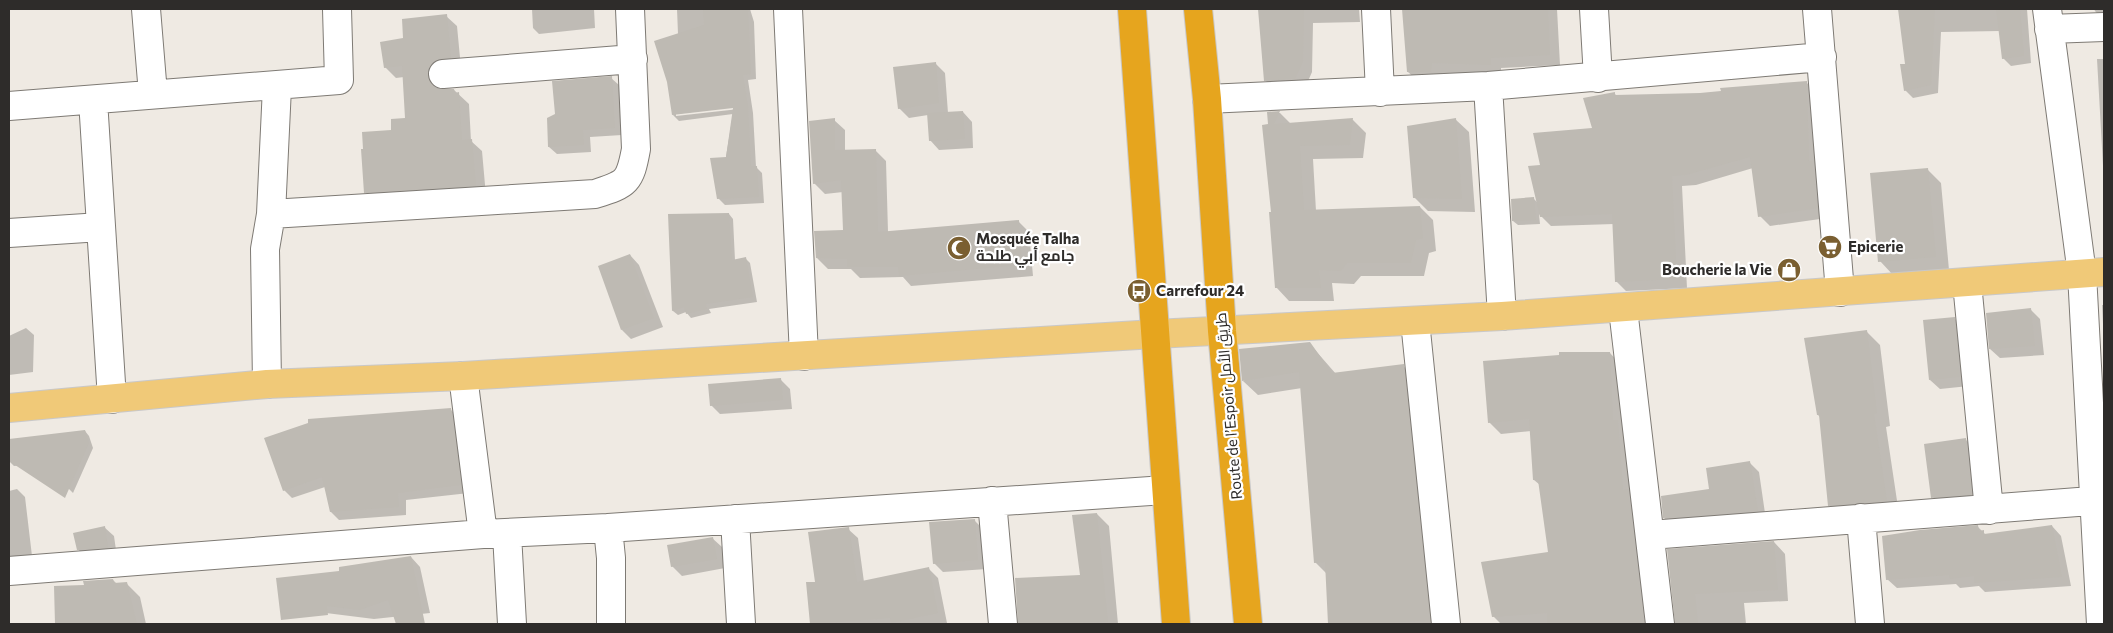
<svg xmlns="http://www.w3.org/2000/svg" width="2113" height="633" viewBox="0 0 2113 633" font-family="Commissioner,Cairo,sans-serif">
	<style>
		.shadow { fill: #0003; fill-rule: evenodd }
		.building { fill: #bebab3 }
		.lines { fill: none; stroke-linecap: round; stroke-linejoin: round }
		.minor-casing { stroke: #7e7a74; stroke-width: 30 }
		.major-casing { stroke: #c9c8c8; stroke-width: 30 }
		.highway-casing { stroke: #c9c8c8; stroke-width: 30 }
		.minor { stroke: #fff; stroke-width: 28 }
		.major { stroke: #f0c978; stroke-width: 28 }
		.highway { stroke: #e6a51e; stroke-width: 28 }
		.labels { text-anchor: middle; stroke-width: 4.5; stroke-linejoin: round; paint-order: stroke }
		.poi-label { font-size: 15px; font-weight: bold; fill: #2e2c2a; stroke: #fff; text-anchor: start }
		.street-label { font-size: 15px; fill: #2e2c2a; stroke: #fff }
	</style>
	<rect width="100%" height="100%" fill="#efeae3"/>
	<path class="shadow" d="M532,9H594L595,28L539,34L533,28Z
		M677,9H750L754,22L756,79L748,80L753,113L756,167L762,173L764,203L725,205L719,199L733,114L679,121L673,115L678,34ZM739,106V109L676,116V114Z
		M1260,9H1359L1360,22L1313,23L1312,72L1305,88L1275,90L1265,80Z
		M1403,9H1557L1560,65L1501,68V75L1442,73L1441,82H1419L1408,72Z
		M1900,9H2027L2031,63L2011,66L2003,58L2000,31L1941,32L1938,93L1913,98L1905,90L1906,65Z
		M2094,9H2104V21L2095,11Z
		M446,16L457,26L461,68L439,79L438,87V89L454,90L469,104L471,141L482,151L486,196L376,203L365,192L393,131L407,119L404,77L396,78L385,67L404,39Z
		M2097,59H2104V184Z
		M935,63L945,73L948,113L963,112L972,122L973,148L939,150L930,140L928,115L909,118L899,108Z
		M611,78L619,85L622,135L590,137L591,152L557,154L549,147Z
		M1806,82L1816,92L1827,218L1770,226L1760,216L1753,168L1696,185L1682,186L1687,288L1626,291L1616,281L1614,224L1551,226L1539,214L1540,224L1518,225L1513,221L1533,198L1538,203L1542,166L1594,129L1614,93L1617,96L1700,95Z
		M1268,113H1280L1291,124L1353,120L1366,133L1363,158L1313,159L1316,211L1420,207L1433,220L1436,251L1429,253L1424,276H1361L1354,284L1332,283L1334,301H1289L1276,287Z
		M1455,119L1469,132L1475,212L1428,211L1414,197Z
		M834,120L845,130V151L875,150L886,161L888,232L1018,221L1029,232L1033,276L911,286L903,277L860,278L851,269H828L817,258L845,231L843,192L825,194L814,183Z
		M1928,170L1941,183L1949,270L1893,275L1880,261Z
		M729,214L733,219L735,260L746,259L750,263L757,302L709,309L711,313L691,318L686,312L678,315L673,311L669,215Z
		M630,255L639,265L663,327L631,339L622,330Z
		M2102,305H2104V343Z
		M2030,309L2040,319L2044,355L2000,358L1990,349Z
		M1954,318L1964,328L1969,386L1940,389L1930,380Z
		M26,328L34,335L33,372L9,375V336Z
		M1867,332L1880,345L1890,426L1886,427L1899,514L1843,518L1829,505L1820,417L1818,415Z
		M1309,343L1336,374L1403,366L1418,380L1443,624H1330L1327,574L1315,562L1302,388L1258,395L1243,381Z
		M1610,353L1621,365L1638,502L1645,624H1501L1493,616L1550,553L1540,485L1534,480L1531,431L1501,434L1489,422Z
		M781,380L790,389L792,409L720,414L711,405Z
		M451,410L459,418L469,493L406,500V515L339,520L331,512L325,487L292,498L284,490Z
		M85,431L89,436L93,448L73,493L69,489L65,461L14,466L9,461V440Z
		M1966,440L1975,449L1981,504L1942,506L1933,497Z
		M1749,462L1759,472L1766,520L1674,527L1664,518L1711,490Z
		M17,489L25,497L32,556L9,558V491Z
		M1097,514L1109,526L1118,624H1019L1082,576Z
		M974,520L983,529L987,569L943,572L934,563Z
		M2052,526L2061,536L2071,586L1985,592L1979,586L1960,588L1956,584L1897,588L1887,579L1978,527L1986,535Z
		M104,527L114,536L117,557L87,559L78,549Z
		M848,529L858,538L864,582L929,569L938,578L947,623L811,624L807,584L817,583Z
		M712,538L722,547L725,568L682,576L672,566Z
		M1774,542L1785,554L1788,601L1744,603L1746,624H1677L1668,551Z
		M411,557L420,567L430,613L374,619L326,613L317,604L340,572Z
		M113,580L117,584L126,583L140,597L146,624H56L55,588L85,586Z
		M2044,623L2045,624H1984Z"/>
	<path class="building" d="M703,9H748L751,74L743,75L748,106L751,166H757L759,197L717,199L710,158L726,157L733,108L672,115L667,82L654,41L704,25Z
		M1258,9H1304L1303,62L1295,79L1264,81Z
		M1402,9H1548L1550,55L1491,58V65L1432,63L1431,72H1407Z
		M1898,9H1935L1931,85L1904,91L1900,64H1905Z
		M1996,9H2020L2024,56L2002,59Z
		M447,14L451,58L434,61L429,68L428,76L430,83L436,88L454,89L455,93L459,92L462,140L472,139L476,186L364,193L361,149H363L362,132L391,130V119L405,118L402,66L384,68L380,42L403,38L402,19Z
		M936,62L939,103L898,109L893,67Z
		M612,76L615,128L583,130L584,145L548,147L547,118L555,114L552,81Z
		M1807,81L1809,161H1812L1818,208L1758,217L1750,157L1686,175L1672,176L1677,279L1615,282L1612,214L1540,217L1528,166L1540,165L1533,133L1592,128L1583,98L1615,92V95L1700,93L1721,91L1720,88Z
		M963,111L965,139L929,141L927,113Z
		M1280,111L1274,124L1353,118L1350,145L1300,146L1304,210L1420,206L1423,238L1416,240L1411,263H1347L1341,271L1319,270L1321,288H1275L1269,212H1271L1262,125L1268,124L1267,112Z
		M835,118V150L876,149L878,232L1019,220L1022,265L899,276L898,267H847V259L816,258L814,231L843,230L841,180L813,184L809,121Z
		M1456,118L1462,199L1413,198L1407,126Z
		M1928,168L1936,257L1878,262L1870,173Z
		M1534,197L1536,220L1512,221L1511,199Z
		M729,213L732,260L746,257L753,297L706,304L707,309L686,314L684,307L672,311L668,214Z
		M630,254L654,318L621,330L598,266Z
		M2031,308L2035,346L1989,349L1986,313Z
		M1955,317L1960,377L1929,380L1923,320Z
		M1867,330L1877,413L1874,414L1887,501L1828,506L1819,415H1817L1804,338Z
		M1310,342L1332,373L1404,364L1430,620L1377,624H1328L1325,562L1314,563L1299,372L1242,381L1239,349Z
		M1559,352H1610L1613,420H1618L1623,490L1628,489L1644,624H1547V613L1492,617L1481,562L1548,552L1538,480H1533L1529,419L1488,423L1483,361L1559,355Z
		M781,378L783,400L710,406L708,384Z
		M451,408L461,485L398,493L399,507L330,512L322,477L283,491L264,438L308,423V419Z
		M85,430L89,443L65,498L9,461V439Z
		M1966,438L1972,495L1931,498L1924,444Z
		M1750,461L1758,511L1663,518L1661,496L1709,489L1706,468Z
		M1097,513L1108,622L1018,624L1015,578L1080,575L1072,515Z
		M975,519L978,560L933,564L929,522Z
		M1978,525L1979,531L1984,530V534L2052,525L2062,577L1974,583V576L1950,579L1949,575L1886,580L1882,536L1920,530Z
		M105,526L108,548L77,550L73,533Z
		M849,527L857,582L929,567L938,613L891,623L890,618L810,624L806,582H815L808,532Z
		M713,537L717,559L671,567L667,545Z
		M1774,541L1778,590L1695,594L1698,624H1675L1667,549Z
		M411,556L425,624H396L388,600L360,610L327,606L328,615L281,620L276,578L339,571V567Z
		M113,579L114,583L127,582L137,624H55L54,586L84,585L83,581Z"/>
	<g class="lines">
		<g class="minor-casing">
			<path id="minor" d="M146,9L153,94
				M788,9L804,356
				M1376,9L1380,92
				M1594,9L1598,78
				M1817,9L1840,292
				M2047,9L2082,274L2101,624
				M2049,29L2104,27
				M443,74L633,59
				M1488,86L1502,316
				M1207,99L1488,86L1822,57
				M93,100L112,399
				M9,106L339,80L337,9
				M271,214L277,87
				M9,233L101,227
				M1967,283L1989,510
				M1623,309L1660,624
				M1415,321L1446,624
				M463,376L483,534
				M267,384L265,249L271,214L595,194C627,184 630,182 636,149L630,9
				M992,501L1003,624
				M1861,518L1870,624
				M735,519L741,624
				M608,528L1165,490
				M507,534L512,624
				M1650,535L2104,500
				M9,571L483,534L608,528L611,558V624"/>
		</g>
		<g class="major-casing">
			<path id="major" d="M9,408L267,384L463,376L1155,334L1502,316L2104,272"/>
		</g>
		<g class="highway-casing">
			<path id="highway" d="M1132,9L1176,624
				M1198,9L1207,99L1222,331L1248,624"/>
		</g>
		<use href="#minor" class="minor"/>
		<use href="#major" class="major"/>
		<use href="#highway" class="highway"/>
	</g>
	<defs>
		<g id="supermarket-disc" transform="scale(1.25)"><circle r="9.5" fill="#7a5f31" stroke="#fff"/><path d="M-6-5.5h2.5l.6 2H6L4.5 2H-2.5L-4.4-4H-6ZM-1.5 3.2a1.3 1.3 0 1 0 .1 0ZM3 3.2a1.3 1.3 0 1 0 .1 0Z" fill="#fff"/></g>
		<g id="mosque-disc" transform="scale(1.25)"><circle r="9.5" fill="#7a5f31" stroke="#fff"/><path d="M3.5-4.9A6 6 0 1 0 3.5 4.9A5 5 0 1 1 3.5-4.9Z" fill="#fff"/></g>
		<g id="shop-disc" transform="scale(1.25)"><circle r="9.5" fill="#7a5f31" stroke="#fff"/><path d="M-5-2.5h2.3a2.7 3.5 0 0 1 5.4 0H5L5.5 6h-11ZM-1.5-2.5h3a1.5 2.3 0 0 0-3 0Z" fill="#fff"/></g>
		<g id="bus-disc" transform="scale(1.25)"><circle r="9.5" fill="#7a5f31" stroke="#fff"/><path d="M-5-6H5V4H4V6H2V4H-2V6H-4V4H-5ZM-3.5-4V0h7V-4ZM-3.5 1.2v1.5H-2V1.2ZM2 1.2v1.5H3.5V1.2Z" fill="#fff"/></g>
	</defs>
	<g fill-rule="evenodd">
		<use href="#supermarket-disc" x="1830" y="247"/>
		<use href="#mosque-disc" x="959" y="248"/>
		<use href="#shop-disc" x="1789" y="270"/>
		<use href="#bus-disc" x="1139" y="291"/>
	</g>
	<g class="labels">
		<g class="poi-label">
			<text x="976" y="244">Mosquée Talha<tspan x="976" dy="17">جامع أبي طلحة</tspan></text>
			<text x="1848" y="252">Epicerie</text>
			<text x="1772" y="275" text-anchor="end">Boucherie la Vie</text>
			<text x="1156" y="296">Carrefour 24</text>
		</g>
		<g class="street-label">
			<text transform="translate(1229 406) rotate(-95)" y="5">Route de l’Espoir طريق الأمل</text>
		</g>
	</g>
	<rect width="2113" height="633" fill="none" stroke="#2e2c2a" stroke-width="20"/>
</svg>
